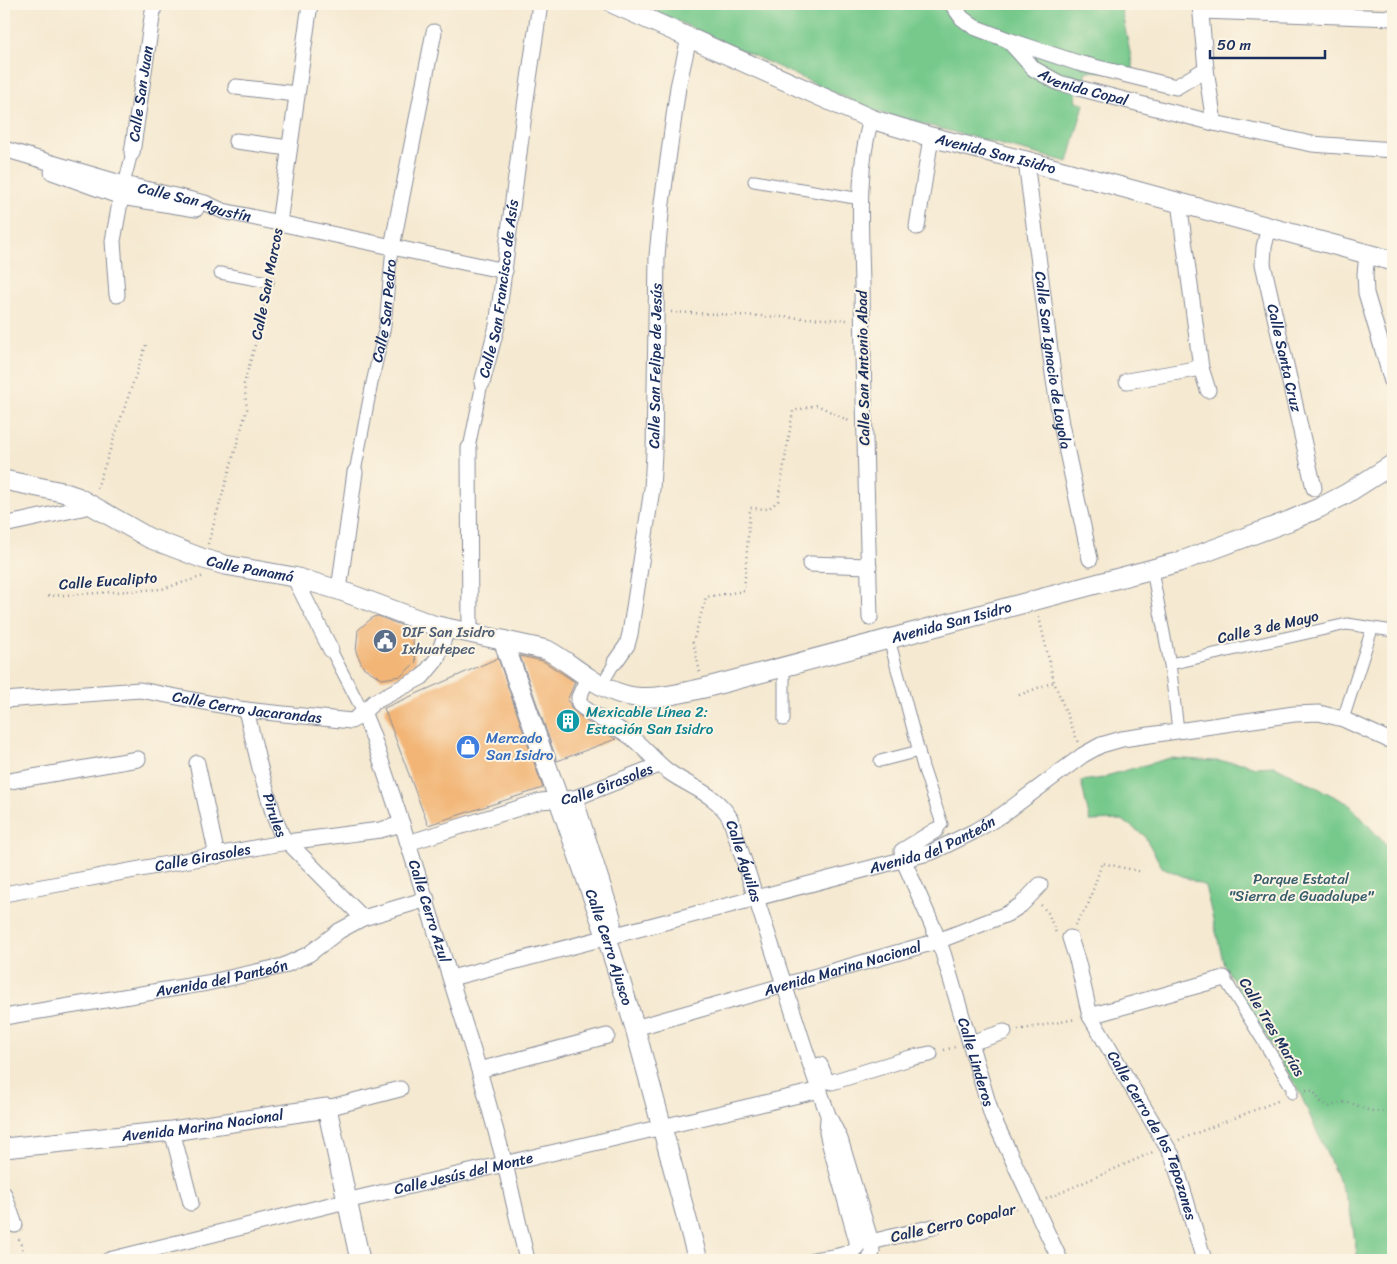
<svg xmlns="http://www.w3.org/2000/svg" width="1397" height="1264" viewBox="0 0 1397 1264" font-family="Sriracha,sans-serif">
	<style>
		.green { fill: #76c98b; stroke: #487c74 }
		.building { fill: #f2b576 }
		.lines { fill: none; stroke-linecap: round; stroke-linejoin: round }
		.pedestrian-casing { stroke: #888c98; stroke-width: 13 }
		.minor-casing { stroke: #888c98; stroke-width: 17 }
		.tertiary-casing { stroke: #888c98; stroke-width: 21 }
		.path { stroke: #888c98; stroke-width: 2.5; stroke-dasharray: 1 4; stroke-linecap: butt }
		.pedestrian { stroke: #fff; stroke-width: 11 }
		.minor { stroke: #fff; stroke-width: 15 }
		.tertiary { stroke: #fff; stroke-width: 19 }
		.labels { text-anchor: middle; stroke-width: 4; stroke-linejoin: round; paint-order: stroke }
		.street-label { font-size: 15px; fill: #1b2f5e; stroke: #fcf5e5 }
		.service-label { font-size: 15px; fill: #4e5e75; stroke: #fcf5e5; text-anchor: start }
		.culture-label { font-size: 15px; fill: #0d838f; stroke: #fcf5e5; text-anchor: start }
		.shop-label { font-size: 15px; fill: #366cbe; stroke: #fcf5e5; text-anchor: start }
		.park-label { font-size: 15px; fill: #365d6c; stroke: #fcf5e5 }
	</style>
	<rect width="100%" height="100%" fill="#fcf5e5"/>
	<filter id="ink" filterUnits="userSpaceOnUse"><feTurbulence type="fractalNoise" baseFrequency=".02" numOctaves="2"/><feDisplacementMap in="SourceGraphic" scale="10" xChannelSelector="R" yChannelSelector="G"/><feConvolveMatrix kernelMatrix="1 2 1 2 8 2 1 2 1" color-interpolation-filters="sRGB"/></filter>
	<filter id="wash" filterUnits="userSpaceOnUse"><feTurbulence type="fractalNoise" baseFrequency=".0096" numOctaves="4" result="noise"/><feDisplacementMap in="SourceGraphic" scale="20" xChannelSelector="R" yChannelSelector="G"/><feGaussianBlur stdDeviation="1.12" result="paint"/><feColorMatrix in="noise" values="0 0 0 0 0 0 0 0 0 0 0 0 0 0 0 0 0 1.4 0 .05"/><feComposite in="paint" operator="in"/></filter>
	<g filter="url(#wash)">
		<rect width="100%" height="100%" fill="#f5e9d1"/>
		<path class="green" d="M640,4H1120L1134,72L1086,71L1083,85L1079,84L1075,101L1084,104L1068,162L877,112Z
			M1170,758L1243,763L1255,767L1275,766L1349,804L1393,853V1260H1358L1349,1204L1299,1091L1224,965L1205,886L1162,867L1144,835L1122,820L1090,821L1081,781L1104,778L1106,776Z"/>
		<g id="blocks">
			<path class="building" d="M378,616L411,629L416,662L401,676L382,679L363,667L356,652L358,630L373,617Z
				M520,656L543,661L575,682L567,701L570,703L571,708L586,721L616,739L557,761Z
				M498,658L543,788L428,825L384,708Z"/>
		</g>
	</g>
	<g filter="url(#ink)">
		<use href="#blocks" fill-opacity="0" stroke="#888c98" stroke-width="1"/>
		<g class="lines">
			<g class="pedestrian-casing">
				<g id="pedestrian">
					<path d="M754,181L861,199"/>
					<path d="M124,184L132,153"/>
					<path d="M220,273L268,282"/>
					<path d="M469,448L482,383"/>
					<path id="s1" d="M355,472L372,383L385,326L392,247"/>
					<path d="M1152,570L1170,664L1178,730"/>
					<path d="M889,639L923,767L942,824L936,830"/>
					<path d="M331,650L363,712"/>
					<path d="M1170,664L1347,624L1393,631"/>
					<path d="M784,667V720"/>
					<path d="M601,686L615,662"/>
					<path d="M1343,719L1372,629"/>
					<path d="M880,761L919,751"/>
					<path d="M1224,978L1292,1088V1093"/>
				</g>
			</g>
			<g class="minor-casing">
				<g id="minor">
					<path d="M952,4L962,18L974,27L1008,40L1078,63L1176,87L1206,69"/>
					<path d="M1200,4L1206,69L1214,123"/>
					<path d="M1201,11L1393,18"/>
					<path id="s2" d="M1008,40L1034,69L1059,83L1214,123L1312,144L1393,150"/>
					<path d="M236,87L296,94"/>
					<path d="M236,141L289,148"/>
					<path id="s3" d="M4,149L124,184L205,203L223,211L505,271"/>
					<path id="s4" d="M132,153L154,4"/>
					<path id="s5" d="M1026,161L1053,374L1061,424L1090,559"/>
					<path d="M52,172L121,197L196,209"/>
					<path d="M1179,202L1201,368L1208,390"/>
					<path d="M279,223L310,4"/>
					<path d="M917,227L931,137"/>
					<path id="s6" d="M1269,227L1264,247L1263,264L1314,488"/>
					<path d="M392,247L434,32"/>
					<path d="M1367,254L1365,274L1366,293L1393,385"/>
					<path d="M117,295L113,241L121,197"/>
					<path d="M1127,381L1201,368"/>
					<path id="s7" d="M482,383L497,326L525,106L540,4"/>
					<path d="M469,448L470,634"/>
					<path d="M4,525L91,506"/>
					<path d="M810,564L869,566"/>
					<path d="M294,577L331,650"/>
					<path d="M339,590L355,472"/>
					<path d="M870,618C867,507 863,396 862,285C861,230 856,172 871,119"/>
					<path id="s8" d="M615,662L627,645L630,634L652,489L654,452L657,256L662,203L678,87L689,38"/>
					<path id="s9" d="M588,677L579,697V704C595,718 615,725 632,738C645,748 655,762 669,772C690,787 716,794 730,818L805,1049L828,1115L840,1139L871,1242L872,1251L870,1260"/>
					<path id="s10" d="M4,700L140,690L246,710L351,721L357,718L374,702L422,677L437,659L447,629"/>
					<path id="s11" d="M246,710L260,768L274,816L282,836L363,918"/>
					<path id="s12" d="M363,712L372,734L402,824L479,1070L505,1164L527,1260"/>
					<path d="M197,763L217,856"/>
					<path d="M4,782L138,759"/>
					<path d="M575,798L613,917V927L607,938"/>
					<path id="s13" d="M936,830L902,851L903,859L933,927L943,953L992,1116L1060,1260"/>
					<path id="s14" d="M408,843L541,801L575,798L659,765"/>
					<path id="s15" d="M4,894L287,842L380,830L402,824"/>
					<path id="s16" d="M1070,938L1078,963L1090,1016L1173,1157L1204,1260"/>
					<path id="s17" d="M451,978L932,852L973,832L1002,815L1083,755L1101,745L1122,739L1294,714L1319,713L1343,719L1393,742"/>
					<path d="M1090,1016L1224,978"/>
					<path id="s18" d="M4,1017L207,983L283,966L309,954L339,931L363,918L427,899"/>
					<path id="s19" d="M635,1028L938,941L1007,914L1021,905L1040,885"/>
					<path d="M970,1043L1004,1032"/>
					<path d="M820,1065L826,1080L832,1082L910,1058L930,1054"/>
					<path d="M479,1070L607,1036"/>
					<path d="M327,1108L400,1089"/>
					<path d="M172,1131L191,1203"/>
					<path d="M4,1194L15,1225"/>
					<path d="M871,1242L933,1227"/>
					<path id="s20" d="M109,1260L346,1201L820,1090"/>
					<path d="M814,1260C827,1257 852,1257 858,1245L830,1145L827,1132L828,1119"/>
				</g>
			</g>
			<g class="tertiary-casing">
				<g id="tertiary">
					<path id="s21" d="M614,4L871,119L931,137L1026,161L1393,261"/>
					<path id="s22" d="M4,480L62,492L77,497L149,538L204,559L225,565L294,577L339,590L433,625L547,650C562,658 575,669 589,678C632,707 657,698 704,688L1179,562L1289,521L1319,508L1346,494L1393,464"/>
					<path id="s23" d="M503,640L607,938L635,1028L698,1260"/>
					<path id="s24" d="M4,1148L172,1131L327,1108L360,1260"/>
				</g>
			</g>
			<path class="path" d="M270,271L277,237
				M671,312L848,320
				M97,488L146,345
				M208,544L247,409L244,384L260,327L266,293
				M48,596L162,589L204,576
				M1039,617L1054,682L1078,742
				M700,672L693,642L706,597L744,591L750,508L768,509L778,501L793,411L817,405L849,421
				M1019,695L1054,682
				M1041,905L1048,913L1056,933
				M1075,925L1088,905L1102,863L1143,872
				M1018,1030L1076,1019
				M944,1050L955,1047
				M1306,1090L1313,1091L1322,1103L1330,1107C1351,1096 1355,1108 1373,1111C1380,1112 1386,1111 1393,1113
				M1179,1140L1280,1100
				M1046,1199L1153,1152
				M947,1224L1019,1207
				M19,1239L26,1260
				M1391,1260L1393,1250"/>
			<use href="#pedestrian" class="pedestrian"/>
			<use href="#minor" class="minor"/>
			<use href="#tertiary" class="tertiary"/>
		</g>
	</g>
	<defs>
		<g id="civic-disc" transform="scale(1.25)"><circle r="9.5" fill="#5c6f8a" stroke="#fcf5e5"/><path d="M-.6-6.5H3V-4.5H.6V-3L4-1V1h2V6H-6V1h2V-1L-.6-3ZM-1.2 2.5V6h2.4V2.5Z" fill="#fff"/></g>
		<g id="building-disc" transform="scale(1.25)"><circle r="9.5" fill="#0f9aa8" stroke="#fcf5e5"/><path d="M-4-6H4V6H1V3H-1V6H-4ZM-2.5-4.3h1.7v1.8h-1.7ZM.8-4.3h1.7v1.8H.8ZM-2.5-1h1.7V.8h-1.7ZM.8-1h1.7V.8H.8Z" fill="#fff"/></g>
		<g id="shop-disc" transform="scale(1.25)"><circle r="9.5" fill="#3f7fe0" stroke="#fcf5e5"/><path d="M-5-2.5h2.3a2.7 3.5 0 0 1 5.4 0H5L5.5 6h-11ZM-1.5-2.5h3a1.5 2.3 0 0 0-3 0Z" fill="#fff"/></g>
	</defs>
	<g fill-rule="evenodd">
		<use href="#civic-disc" x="385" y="641"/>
		<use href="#building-disc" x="568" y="721"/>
		<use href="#shop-disc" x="468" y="747"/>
	</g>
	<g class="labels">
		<g class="street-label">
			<text dy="5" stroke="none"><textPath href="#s2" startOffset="92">Avenida Copal</textPath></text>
			<text dy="5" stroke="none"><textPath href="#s4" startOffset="60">Calle San Juan</textPath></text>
			<text dy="5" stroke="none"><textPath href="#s21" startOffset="411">Avenida San Isidro</textPath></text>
			<text dy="5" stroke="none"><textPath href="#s3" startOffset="198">Calle San Agustín</textPath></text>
			<text transform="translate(267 284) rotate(-79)" y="5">Calle San Marcos</text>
			<text dy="5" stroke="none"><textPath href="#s7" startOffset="96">Calle San Francisco de Asís</textPath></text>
			<text dy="5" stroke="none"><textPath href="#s1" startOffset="164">Calle San Pedro</textPath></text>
			<text dy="5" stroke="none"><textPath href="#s6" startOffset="134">Calle Santa Cruz</textPath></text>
			<text dy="5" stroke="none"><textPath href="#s5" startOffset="201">Calle San Ignacio de Loyola</textPath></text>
			<text dy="5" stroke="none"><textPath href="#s8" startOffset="302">Calle San Felipe de Jesús</textPath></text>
			<text transform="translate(863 368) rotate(-91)" y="5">Calle San Antonio Abad</text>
			<text dy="5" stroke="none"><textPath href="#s22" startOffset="264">Calle Panamá</textPath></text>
			<text transform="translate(108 581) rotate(-4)" y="5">Calle Eucalipto</text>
			<text dy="5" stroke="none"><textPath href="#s22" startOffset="999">Avenida San Isidro</textPath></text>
			<text transform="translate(1268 627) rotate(-13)" y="5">Calle 3 de Mayo</text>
			<text dy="5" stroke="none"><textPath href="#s10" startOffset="245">Calle Cerro Jacarandas</textPath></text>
			<text dy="5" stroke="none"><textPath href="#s14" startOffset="208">Calle Girasoles</textPath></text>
			<text dy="5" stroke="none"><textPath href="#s11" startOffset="109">Pirules</textPath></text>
			<text dy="5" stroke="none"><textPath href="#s17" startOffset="500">Avenida del Panteón</textPath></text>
			<text dy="5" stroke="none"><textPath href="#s15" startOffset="202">Calle Girasoles</textPath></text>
			<text dy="5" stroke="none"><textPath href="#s9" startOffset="265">Calle Águilas</textPath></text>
			<text dy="5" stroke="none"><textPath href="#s12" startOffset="210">Calle Cerro Azul</textPath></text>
			<text dy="5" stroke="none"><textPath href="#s23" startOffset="325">Calle Cerro Ajusco</textPath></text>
			<text dy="5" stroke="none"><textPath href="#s19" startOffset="216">Avenida Marina Nacional</textPath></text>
			<text dy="5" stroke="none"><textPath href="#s18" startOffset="221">Avenida del Panteón</textPath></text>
			<text transform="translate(1272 1027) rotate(59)" y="5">Calle Tres Marías</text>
			<text dy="5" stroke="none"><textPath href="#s13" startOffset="264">Calle Linderos</textPath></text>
			<text dy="5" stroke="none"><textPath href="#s24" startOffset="200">Avenida Marina Nacional</textPath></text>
			<text dy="5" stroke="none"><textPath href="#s16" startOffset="216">Calle Cerro de los Tepozanes</textPath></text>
			<text dy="5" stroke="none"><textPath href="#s20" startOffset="365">Calle Jesús del Monte</textPath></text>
			<text transform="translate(953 1223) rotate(-13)" y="5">Calle Cerro Copalar</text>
		</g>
		<g class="service-label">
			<text x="402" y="637">DIF San Isidro<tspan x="402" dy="17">Ixhuatepec</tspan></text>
		</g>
		<g class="culture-label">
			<text x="586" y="717">Mexicable Línea 2:<tspan x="586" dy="17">Estación San Isidro</tspan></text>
		</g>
		<g class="shop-label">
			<text x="486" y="743">Mercado<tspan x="486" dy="17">San Isidro</tspan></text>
		</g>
		<g class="park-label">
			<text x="1301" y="884">Parque Estatal<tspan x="1301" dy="17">"Sierra de Guadalupe"</tspan></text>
		</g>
	</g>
	<rect width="1397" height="1264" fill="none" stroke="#fcf5e5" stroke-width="20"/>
	<path d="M1210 50v8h115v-8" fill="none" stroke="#1b2f5e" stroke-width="2.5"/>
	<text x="1217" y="50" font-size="15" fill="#1b2f5e" stroke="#fcf5e5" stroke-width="4" paint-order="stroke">50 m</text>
</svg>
